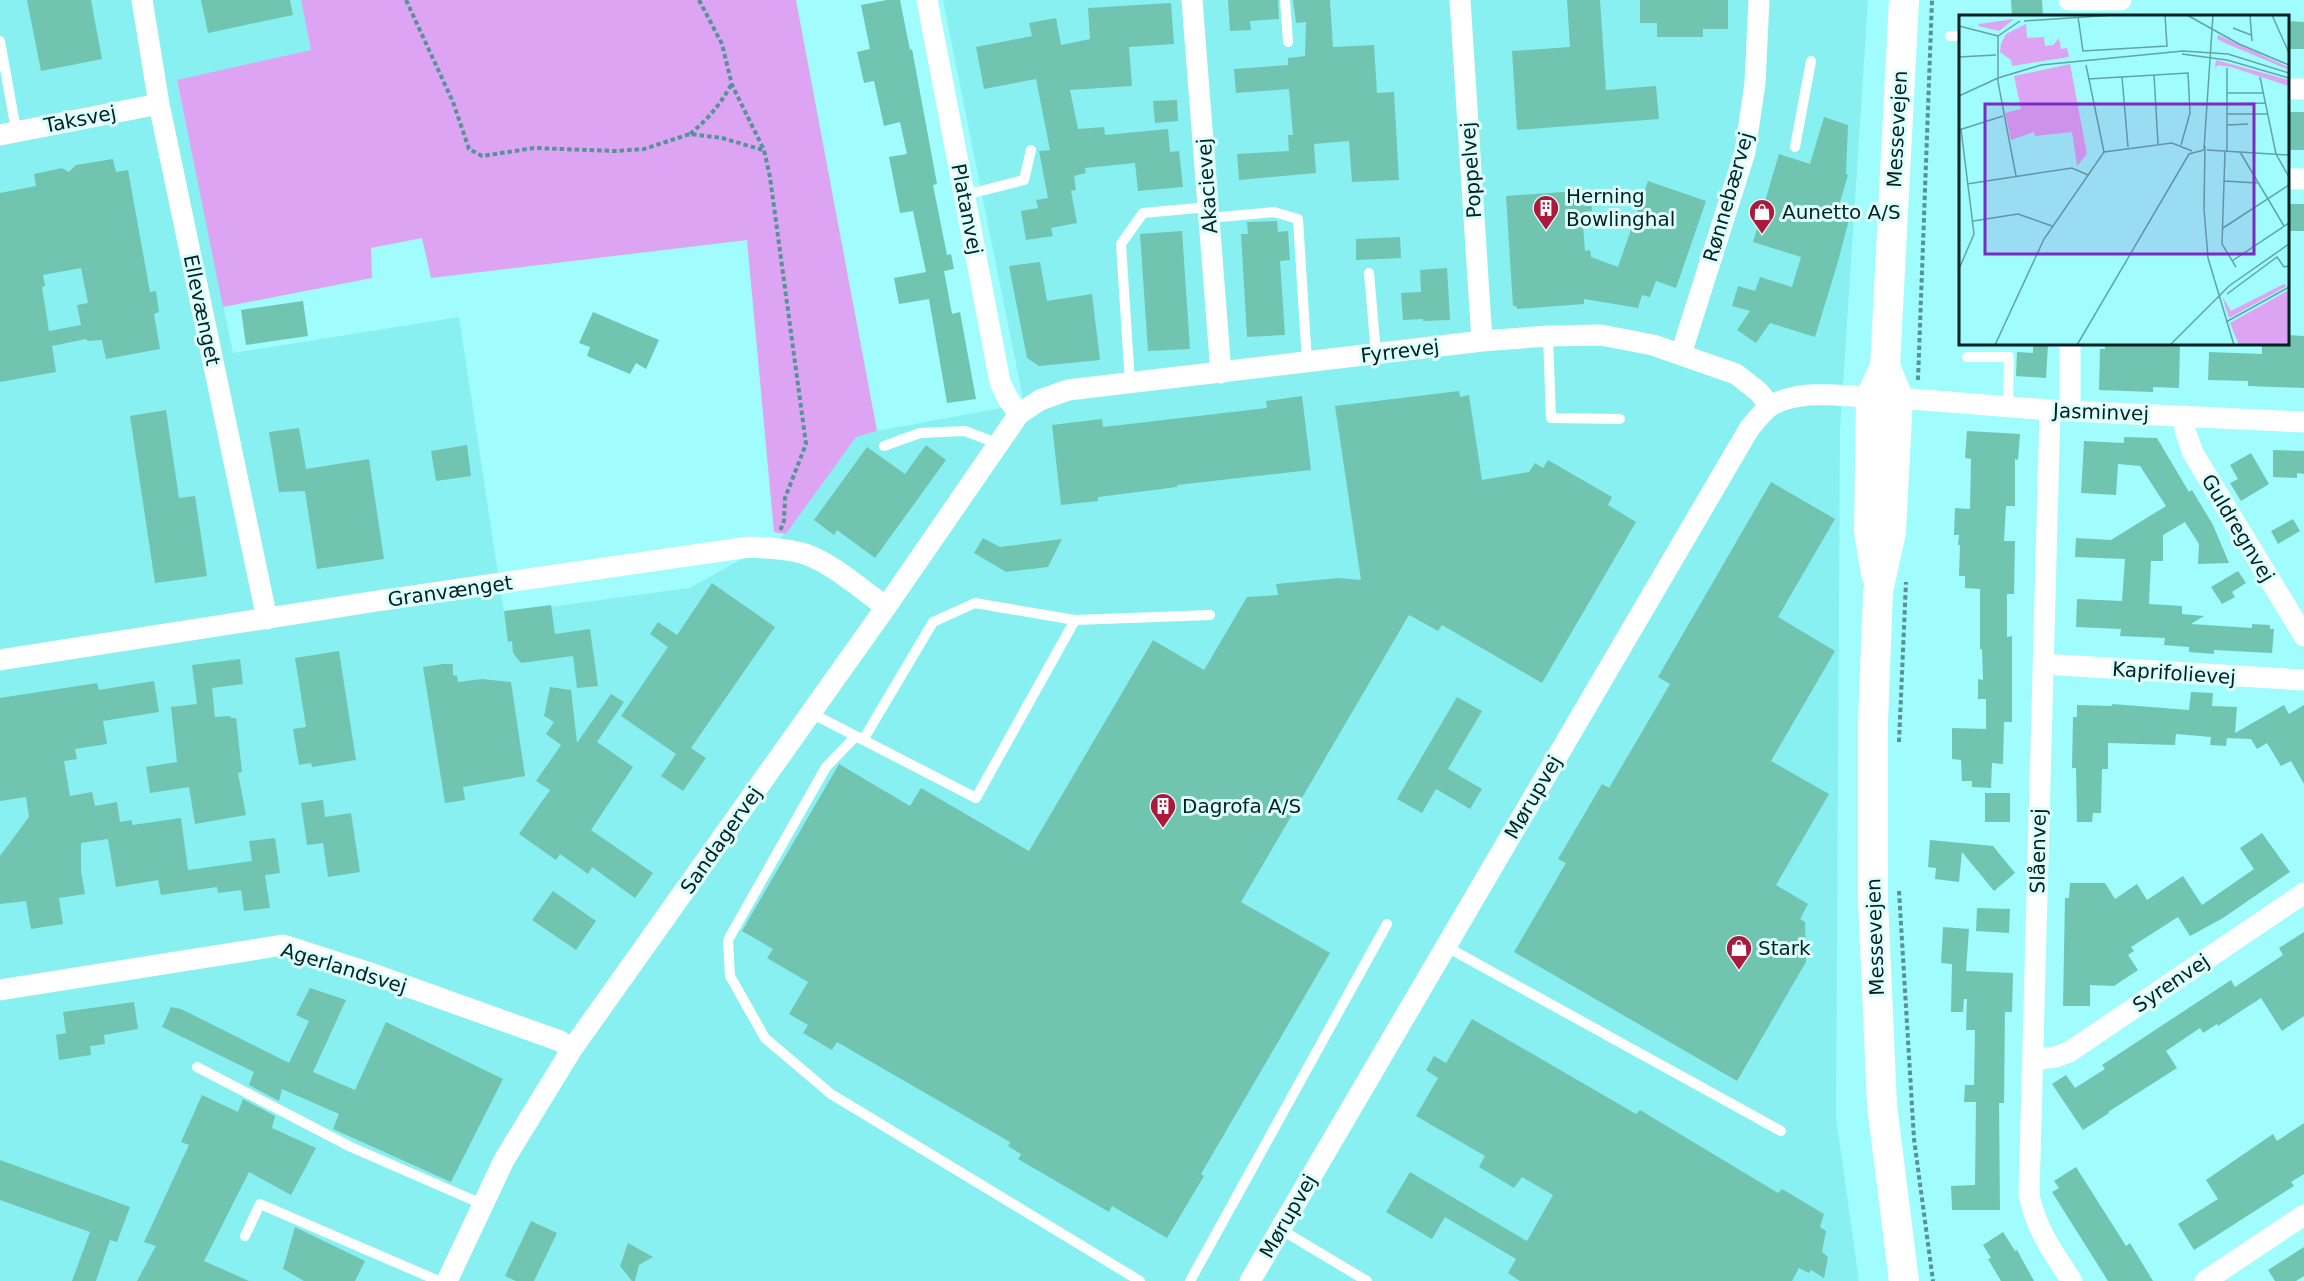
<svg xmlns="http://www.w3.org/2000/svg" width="2304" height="1281" viewBox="0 0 2304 1281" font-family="'DejaVu Sans',sans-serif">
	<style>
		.built { fill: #88f0f1 }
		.green { fill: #dda4f4 }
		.building { fill: #71c5b0; fill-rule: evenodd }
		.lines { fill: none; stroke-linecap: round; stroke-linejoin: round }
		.path { stroke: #559394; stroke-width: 4; stroke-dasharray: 4.5 3; stroke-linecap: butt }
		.service { stroke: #fff; stroke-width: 10 }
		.minor { stroke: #fff; stroke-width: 21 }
		.secondary { stroke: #fff; stroke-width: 30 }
		.labels { text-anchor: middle; stroke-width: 6; stroke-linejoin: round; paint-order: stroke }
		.street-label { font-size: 20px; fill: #032121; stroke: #dcfffe }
		.poi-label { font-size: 20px; fill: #032121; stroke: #dcfffe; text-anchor: start }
		.inset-road { fill: none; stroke: #61a4a5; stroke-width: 1.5 }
		.view { fill: #7b2cbf; fill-opacity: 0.15; stroke: #7b2cbf; stroke-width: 3 }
		.inset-edge { fill: none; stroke: #032121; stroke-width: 3 }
	</style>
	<rect width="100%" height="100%" fill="#a0fcfd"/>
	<path class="built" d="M0,0H301L311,50L177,81L233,353L459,317L504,613L690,588L786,534L856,437L877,431L1024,404L943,0H1868L1840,430L1836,1118L1859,1281H0Z"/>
	<path class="green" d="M301,0H796L877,431L856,437L786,534L774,532L747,240L431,278L422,238L371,248L372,278L223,307L177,80L311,50Z"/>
	<path class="building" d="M27,0H91L102,59L41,71Z
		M201,0H290L293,15L208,33Z
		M887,0H900L910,50L912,49L937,184L933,185L947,255L951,254L954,269L944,271L952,314L960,312L976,399L947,403L929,299L899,304L894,278L926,272L913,211L900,213L889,157L907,154L900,122L884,126L874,81L864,83L857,52L870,49L861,5Z
		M1228,0H1278L1279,19L1250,21L1251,30L1230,31Z
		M1293,0H1330L1333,47L1374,45L1377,93L1394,92L1399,180L1352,182L1349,141L1314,144L1316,173L1239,180L1237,154L1289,151L1288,135H1293L1289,89L1236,93L1234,69L1288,65V58L1305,56L1306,22L1296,23Z
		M1567,0H1600L1606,90L1656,86L1659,119L1517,130L1512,51L1570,47Z
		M1640,0H1728V29H1703V37H1657V23H1640Z
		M2011,0H2042L2043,16H2012Z
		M1171,3L1174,44L1129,47L1132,86L1070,90L1078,129L1104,127L1105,135L1168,129L1170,152L1179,151L1183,187L1138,191L1135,163L1085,168L1086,173L1074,176L1076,190L1071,191L1077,223L1051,228L1053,236L1026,240L1021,211L1038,208L1036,200L1048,198L1039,151L1050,150L1036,79L984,89L976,47L1032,36L1029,23L1056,18L1061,45L1090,39L1088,8Z
		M2288,21L2304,22V49H2288Z
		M1177,100L1178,121L1155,123L1153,101Z
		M2288,112H2304V150H2288Z
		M1824,117L1848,125L1846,174L1848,175L1837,212L1850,216L1837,265L1815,337L1770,323L1756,343L1737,330L1750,311L1732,306L1738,286L1755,291L1760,277L1792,287L1801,257L1753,242L1779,154L1810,164Z
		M113,159L116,172L128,170L150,292L156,291L159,312L154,314L160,349L106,359L102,340L88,341L86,339L52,346L56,372L0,382V193L36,186L34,174L62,168L69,172L76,165ZM81,268L88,303L77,305L81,325L49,331L42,287L45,286L43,275Z
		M1648,181L1706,201L1676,288L1656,281L1650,297L1642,295L1638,308L1584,299V304L1517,309L1516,306H1513L1506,196L1591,190L1592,211L1582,212L1585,251L1590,250L1591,257L1618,267Z
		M2288,204H2304V231H2288Z
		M1277,221L1278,232L1288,231L1290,260L1280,261L1285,335L1247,337L1241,234H1248L1247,222Z
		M1182,231L1190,349L1148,351L1140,234Z
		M1400,237L1401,258L1356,260V239Z
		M1040,262L1047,301L1092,294L1100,360L1039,366L1027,358L1009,266Z
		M1447,268L1450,320L1423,321V319L1403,320L1401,293L1421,292L1420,270Z
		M303,301L308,336L246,345L241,310Z
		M593,312L659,340L646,369L636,363L630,374L587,356L590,347L579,343Z
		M2288,335L2304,336V388L2248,386V381L2208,380L2209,352L2262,354V344H2288Z
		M2033,344L2048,345L2046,378L2016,376L2017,352L2033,353Z
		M2105,344H2180L2179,388L2153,387V392L2099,390L2100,349H2105Z
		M1459,391L1460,397L1469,395L1482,480L1529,472L1535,463L1543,468L1548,460L1612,497L1608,505L1636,522L1542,683L1442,625L1438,631L1409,615L1241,902L1330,953L1201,1174L1204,1176L1167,1238L1112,1206L1109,1212L1018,1159L1021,1154L1008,1146L1010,1142L837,1042L832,1050L803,1033L808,1025L789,1014L808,982L767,958L773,949L742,931L839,764L910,806L921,788L1029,851L1153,640L1204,670L1247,597L1278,595L1276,584L1339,578L1361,580L1335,406Z
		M1302,396L1311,470L1177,485V487L1098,497V501L1061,505L1052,425L1102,419L1103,427L1267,408L1266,401Z
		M166,410L179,498L195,496L207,576L155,583L130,416Z
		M299,428L306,469L369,459L384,559L317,569L305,491L279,492L269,432Z
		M1967,431L2020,434L2018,460L2015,459V506H2006L2004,541H2015L2014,594H2007V637L2012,636V722H2004L2003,764L1992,763L1991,788L1972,787V781H1962L1961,760L1952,759V728L1986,729V699H1978V679L1983,680L1982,649H1980V589L1965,588V576H1959L1960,545H1958L1959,535H1954L1955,508L1970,509L1971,459L1965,458Z
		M2124,437L2157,438L2189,492L2192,490L2213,525L2229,563L2198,564L2199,544L2185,522L2163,535V561H2151L2149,604L2182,606V614L2204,616L2191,624L2252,628V624L2270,625V629H2274L2272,653L2214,650V654L2189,652V647L2164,645L2165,638L2120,636L2121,629L2076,627L2077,599L2122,601L2125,559L2075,557L2076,538L2111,540L2166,506L2140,466L2118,464L2116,495L2081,493L2084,441L2124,443Z
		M467,445L471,476L436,481L431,451Z
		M926,445L946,460L875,558L837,530L834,535L814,520L867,447L905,474Z
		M2273,450L2304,451V474L2297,473V478L2273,477Z
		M2251,453L2269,484L2241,501L2230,483L2238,479L2230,465Z
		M1771,482L1835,519L1778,617L1835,651L1771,761L1829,794L1776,885L1808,904L1800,919L1805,922L1806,962L1737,1081L1514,952L1566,863L1558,859L1602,784L1609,788L1670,684L1658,677Z
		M2293,519L2300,531L2278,544L2271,531Z
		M983,538L1000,547L1062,539L1048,567L1006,572L974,553Z
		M2238,571L2246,583L2232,592L2235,597L2222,604L2211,587Z
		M712,583L775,627L691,748L706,758L683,791L661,776L676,754L621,716L668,647L650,634L658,622L677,635Z
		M551,605L555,634L590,629L598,686L577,688L573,656L521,663L513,653L512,641L508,642L504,611Z
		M339,651L356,760L312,767L311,763L299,765L293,729L306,727L295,658Z
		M240,659L243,684L212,688L215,717L230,716L231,718H236L242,772L238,773L246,815L195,824L189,787L150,793L146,767L177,762L171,707L197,704L192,665Z
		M443,664H453V675L457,676L458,682L482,679L511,682L525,776L463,787L465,800L445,803L423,667Z
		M154,681L159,712L103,721L107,744L75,749L77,759L64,761L70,796L92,792L95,806L117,802L120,822L132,820V825L181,818L188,870L252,861L249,841L275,838L280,873L265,875L270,908L244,911L241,890L218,893L217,887L161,895L158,880L116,887L108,839L81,843V871L85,894L59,898L63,924L31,929L26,901L0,904V856L29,817L26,797L0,801V698L97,683L99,690Z
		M550,687L571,690L577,743L611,694L624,702L597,742L633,767L591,830L653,873L635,898L592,867L588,874L560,854L556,860L519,834L550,790L536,781L561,745L546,734L554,722L544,716Z
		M2191,692L2213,693L2212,706L2237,707L2235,733L2284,705L2289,714L2304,705V784L2291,761L2281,766L2267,743L2257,749L2251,739L2227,738L2226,746L2210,745L2211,737L2176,734L2175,745L2108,743V769H2102L2101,813H2093L2092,822H2077L2076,768H2072L2073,717H2077V705L2112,706V704L2189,710Z
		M1457,697L1482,711L1448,769L1482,789L1470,809L1436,789L1422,813L1397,799Z
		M1985,793H2010V822H1985Z
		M323,800L325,817L351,813L360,872L328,877L323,843L307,845L301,803Z
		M2262,833L2290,872L2223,918L2190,936L2178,917L2131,947L2134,951L2128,955L2138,970L2114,986L2090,985V1006H2063L2065,898H2069L2070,883H2105L2115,899L2137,884L2147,900L2183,876L2202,905L2254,869L2240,848Z
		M1930,840L1993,846L2015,873L1994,891L1962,852L1959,882L1935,879L1936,868L1928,867Z
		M553,891L596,921L576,950L532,920Z
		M1977,908L2010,909L2009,933L1976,931Z
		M1943,927L1969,929L1966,971L2013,973L2012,1012H2005L2004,1103H1999L2000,1210H1952L1951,1186L1975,1185L1976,1102H1964L1965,1085H1974L1975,1030H1966L1967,999H1964L1963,1012H1951L1952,964L1941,963Z
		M2304,932V1016L2282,1031L2261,998L2218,1026L2217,1024L2203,1033L2200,1028L2166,1051L2177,1068L2108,1112L2109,1113L2083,1130L2052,1084L2066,1075L2075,1088L2105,1069L2102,1065L2231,980L2235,987L2283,955L2279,948Z
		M310,988L346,1000L313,1072L355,1090L386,1022L503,1079L451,1182L333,1129L339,1114L282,1089L279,1101L249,1085L254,1072L162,1027L171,1007L181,1009L289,1063L309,1021L296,1015Z
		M134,1002L138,1029L104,1035L105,1044L90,1046L91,1055L59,1060L56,1035L66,1033L63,1012Z
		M1472,1019L1636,1114L1640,1110L1778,1193L1782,1189L1824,1214L1820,1227L1826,1231L1822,1252L1828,1257L1824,1278L1811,1270L1809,1273L1799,1268L1792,1281H1520L1508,1273L1516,1259L1445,1217L1432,1239L1386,1212L1410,1172L1527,1241L1553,1195L1522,1177L1514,1188L1479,1167L1485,1156L1416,1116L1438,1078L1426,1070L1434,1056L1446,1063Z
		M202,1095L238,1112L243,1099L275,1116L272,1128L316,1148L291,1195L249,1172L204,1261L249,1281H137L156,1246L144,1242L189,1145L181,1142Z
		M2304,1123V1174L2291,1182L2294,1186L2194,1250L2178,1224L2218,1199L2206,1180L2273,1134L2277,1141Z
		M0,1160L130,1207L117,1242L110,1240L96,1281H72L90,1232L0,1200Z
		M2076,1167L2126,1246L2130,1243L2153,1281H2108L2052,1192L2059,1188L2054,1181Z
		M531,1221L557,1233L534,1281H516L505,1276Z
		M295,1227L365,1261L355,1281H304L283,1269Z
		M2003,1232L2015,1251L2017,1250L2034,1281H2001L1988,1259L1991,1258L1983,1245Z
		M628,1243L653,1257L639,1265L635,1281H632L620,1266Z
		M2304,1247V1276L2296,1281H2275L2268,1270Z"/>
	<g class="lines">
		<path class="path" d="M406,0L453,102L469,149L482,156L534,148L615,151L644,149L690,134L722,138L763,150
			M699,0L722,44L732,85L764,150L770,177L806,444L785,498L784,521L780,531
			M690,134C708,119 720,105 731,85
			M1918,380L1932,0
			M1899,742L1906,582
			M1899,891L1914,1139L1933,1281"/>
		<path class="service" d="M1285,0L1288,42
			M1950,36H1960
			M0,41L16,130
			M1795,147L1811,61
			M965,195L1024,180L1031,150
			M1209,218L1274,212L1298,219L1307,362
			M1369,273L1376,354
			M1548,336L1551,418L1620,419
			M1967,357H2009L2008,407
			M1130,383L1121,244L1143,213L1208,207
			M884,446L920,433L965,431L999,444
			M811,713L976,798L1075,620L1210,615
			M856,736L826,767L728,940L730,976L765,1038L831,1094L1140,1281
			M863,740L933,622L975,603L1075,620
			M1445,946L1781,1131
			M197,1067L351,1147L482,1204
			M1280,1229L1367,1281
			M245,1236L260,1204L439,1281
			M1190,1281L1387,924"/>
		<path class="minor" d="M142,0L159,104L267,619
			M927,0L1000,382L1008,399L1019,414
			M1192,0L1221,373
			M1460,0L1482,341
			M2069,0H2121
			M2288,89H2304
			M0,135L159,104
			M2288,179H2304
			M2070,344V411
			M1681,354L1745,152L1755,83L1759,0
			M1898,398L2050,410L2304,422
			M2050,410L2029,1195C2037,1231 2052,1251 2072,1281
			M2185,416V430L2193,453L2304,636
			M0,660L377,601L749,547C767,548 787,548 805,554C832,563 862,590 886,607
			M2043,664L2304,680
			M0,990L283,945L367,972L560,1041L572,1049
			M2033,1060L2055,1057L2069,1052L2304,893
			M447,1281L504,1160L572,1049L886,607L1019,414L1040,400L1068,390L1482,341L1548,336L1601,335L1653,345L1736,374L1759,392L1770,406
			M1250,1281L1749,429C1756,421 1763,410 1772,405C1801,389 1839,396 1871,397
			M2205,1281L2304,1215"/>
		<path class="secondary" d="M1885,366L1898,398L1891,532L1878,591L1873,722V901L1882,1105L1904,1281
			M1876,574L1869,531L1871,397L1885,366L1904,0"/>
	</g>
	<defs>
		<g id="building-pin" transform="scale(1.35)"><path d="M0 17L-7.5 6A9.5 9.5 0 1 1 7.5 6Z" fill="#ae193b" stroke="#dcfffe"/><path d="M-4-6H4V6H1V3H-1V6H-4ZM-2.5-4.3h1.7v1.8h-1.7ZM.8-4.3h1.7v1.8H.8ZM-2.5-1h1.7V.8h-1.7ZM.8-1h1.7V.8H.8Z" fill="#fff"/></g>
		<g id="shop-pin" transform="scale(1.35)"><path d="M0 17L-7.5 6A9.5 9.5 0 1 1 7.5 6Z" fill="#ae193b" stroke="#dcfffe"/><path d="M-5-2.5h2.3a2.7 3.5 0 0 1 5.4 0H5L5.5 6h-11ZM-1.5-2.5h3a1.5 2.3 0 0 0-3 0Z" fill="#fff"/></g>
	</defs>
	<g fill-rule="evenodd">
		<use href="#building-pin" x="1546" y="208"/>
		<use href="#shop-pin" x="1762" y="212"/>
		<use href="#building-pin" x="1163" y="806"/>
		<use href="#shop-pin" x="1739" y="948"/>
	</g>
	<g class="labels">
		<g class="street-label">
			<text transform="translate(80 119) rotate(-11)" y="7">Taksvej</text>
			<text transform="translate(1897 129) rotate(-87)" y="7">Messevejen</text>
			<text transform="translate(1471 170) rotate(-94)" y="7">Poppelvej</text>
			<text transform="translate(1207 186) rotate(-94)" y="7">Akacievej</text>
			<text transform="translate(1728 197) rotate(-74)" y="7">Rønnebærvej</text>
			<text transform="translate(967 209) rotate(79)" y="7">Platanvej</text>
			<text transform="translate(202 310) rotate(78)" y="7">Ellevænget</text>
			<text transform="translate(1400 351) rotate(-7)" y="7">Fyrrevej</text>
			<text transform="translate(2101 412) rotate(2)" y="7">Jasminvej</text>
			<text transform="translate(2238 528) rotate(59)" y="7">Guldregnvej</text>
			<text transform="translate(450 591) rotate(-8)" y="7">Granvænget</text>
			<text transform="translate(2174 673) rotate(4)" y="7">Kaprifolievej</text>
			<text transform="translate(1533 797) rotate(-60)" y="7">Mørupvej</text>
			<text transform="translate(721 840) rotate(-55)" y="7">Sandagervej</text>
			<text transform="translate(2038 851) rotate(-89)" y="7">Slåenvej</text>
			<text transform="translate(1875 937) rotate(-92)" y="7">Messevejen</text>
			<text transform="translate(344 968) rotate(17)" y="7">Agerlandsvej</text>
			<text transform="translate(2171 983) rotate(-34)" y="7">Syrenvej</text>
			<text transform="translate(1288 1216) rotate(-60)" y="7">Mørupvej</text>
		</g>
		<g class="poi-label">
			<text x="1566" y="203">Herning<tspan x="1566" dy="23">Bowlinghal</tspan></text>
			<text x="1782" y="219">Aunetto A/S</text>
			<text x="1182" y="813">Dagrofa A/S</text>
			<text x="1758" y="955">Stark</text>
		</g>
	</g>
	<g transform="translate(1959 15)">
		<rect width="330" height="330" fill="#a0fcfd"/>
		<path d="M55,4L40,16L19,11L20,9ZM67,9L68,23L85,22L86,31L94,30L100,23L102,34L108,33L110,42L53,51L52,45L41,37L42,29L47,19ZM259,20L329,52L328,54L266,28L258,24ZM257,45L330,65V71L272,52L259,50L256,54ZM111,49L128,139L118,151L113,117L76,121L75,117L52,125L46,98L62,94L55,61ZM325,269L328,271L270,303L263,281L272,296ZM330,275V330H280L271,308Z" fill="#dda4f4"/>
		<path class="inset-road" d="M228,0L280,29L330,50M291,0L293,26M313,0L330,38M119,2L124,36L208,31L206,0M65,6L155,0M0,11L39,21M274,13L292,20M39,21V67L57,161M39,21L61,6M223,39L268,45L330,63M0,42L37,40M127,50L145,137M268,53V137M195,60L199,129M163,62L169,132M301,62L317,139L330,162M129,64L229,58L231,98L222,130M268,78H304M0,81L39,63L82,50L224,36L269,39L330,58M268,89L306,88M268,99H308M268,110L289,109M0,115L44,101M246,131L245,194L249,243L275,330M245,134L254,0M248,135L330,140M145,137L213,128L233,136M266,137L263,229L277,252M281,137L325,211M265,166L298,168M8,169L113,153L129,160M14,206L59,199L93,211M264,213L330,170M273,246L330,208M0,254L15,219L2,114M268,279L318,242L325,252L330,251M267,307L330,272M36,330L85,224L145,137M118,330L230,139L245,135M211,330L270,271L330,229"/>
		<path class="view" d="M26,89H295V239H26Z"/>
		<rect width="330" height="330" class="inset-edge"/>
	</g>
</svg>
